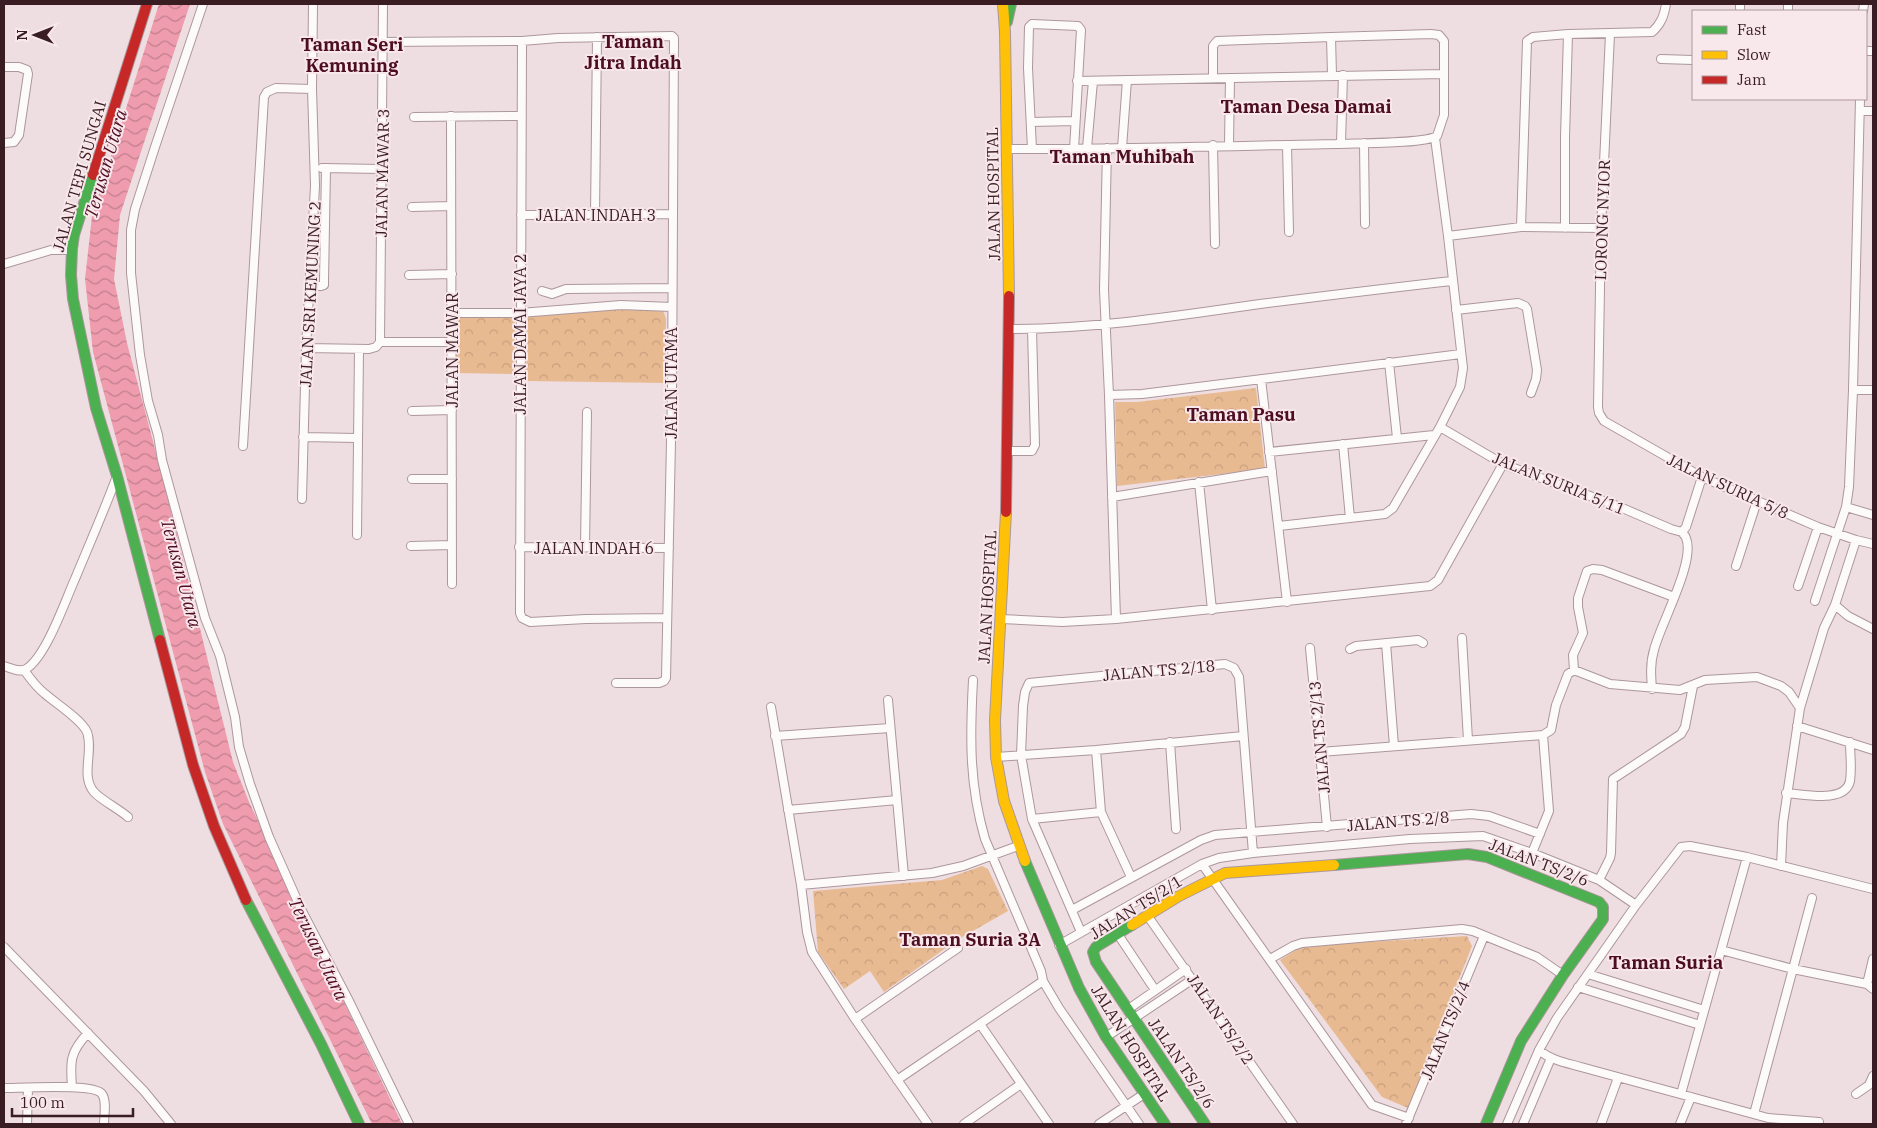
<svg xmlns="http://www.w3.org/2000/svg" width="1877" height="1128" viewBox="0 0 1877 1128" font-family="'IBM Plex Serif',serif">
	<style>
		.forest { fill: url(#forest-crowns) }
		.water { fill: url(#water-waves) }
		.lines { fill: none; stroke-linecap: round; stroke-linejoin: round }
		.street-casing { stroke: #ac979c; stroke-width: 10 }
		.fast-casing { stroke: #ac979c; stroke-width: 12 }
		.slow-casing { stroke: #ac979c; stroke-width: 12 }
		.jam-casing { stroke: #ac979c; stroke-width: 12 }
		.street { stroke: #fdfafa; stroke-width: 8 }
		.fast { stroke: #4caf50; stroke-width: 10 }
		.slow { stroke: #ffc107; stroke-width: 10 }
		.jam { stroke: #c62828; stroke-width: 10 }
		.labels { text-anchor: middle; stroke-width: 4; stroke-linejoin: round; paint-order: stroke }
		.street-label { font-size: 16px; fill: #3a1d23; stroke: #f9e8eb }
		.neighbourhood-label { font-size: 18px; font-weight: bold; fill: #4d0e22; stroke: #f9e8eb }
		.water-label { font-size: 18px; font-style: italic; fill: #510c24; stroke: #f9e8eb }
	</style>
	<defs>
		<pattern id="forest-crowns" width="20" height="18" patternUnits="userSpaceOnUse" patternTransform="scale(1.25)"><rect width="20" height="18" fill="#e8ba92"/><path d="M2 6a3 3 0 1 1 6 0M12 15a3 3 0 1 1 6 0" fill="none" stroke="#c89f7e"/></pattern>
		<pattern id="water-waves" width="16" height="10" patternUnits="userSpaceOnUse" patternTransform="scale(1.25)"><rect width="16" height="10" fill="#ee9cae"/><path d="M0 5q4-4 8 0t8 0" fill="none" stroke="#c27f8d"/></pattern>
	</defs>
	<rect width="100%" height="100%" fill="#efdee1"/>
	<path class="forest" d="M605,308L663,310L666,319L665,383L526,381L527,317Z
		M456,315L515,316L514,374L455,373Z
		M1256,388L1265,469L1117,486L1115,402H1137Z
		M982,866L988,869L1008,911L957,940L884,992L870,971L844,989L818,952L813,891L942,880Z
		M1467,936L1472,946L1408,1108L1382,1097L1280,960L1302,946Z"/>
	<path class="water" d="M159,4H190L120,215L114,279L127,343L163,479L233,762L249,802L402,1124H372L223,824L205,772L93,352L85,279L92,216Z"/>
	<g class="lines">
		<g class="street-casing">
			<path id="street" d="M203,4L155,147L135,209L131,230V273L140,355L148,401L158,435L162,460L205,618L220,656L235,717L239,747L250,784L269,837L302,911L348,999L409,1124
				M1740,4V8
				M1788,11V4
				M1863,11L1864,4
				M1610,34L1601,228L1598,407L1599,413L1604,421L1702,477L1818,527L1856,540L1873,544
				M522,41L520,613L522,618L530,622L586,619L666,618
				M383,42L522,41L558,38L672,36L674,38L672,394L666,678L664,681L659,683H616
				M1866,51H1873
				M1661,59L1693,60
				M4,67H19L27,70L28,74L19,135L14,142L4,143
				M1332,75L1331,37L1431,34L1439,35L1444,41V74
				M1213,78V46L1217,41L1331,37
				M1860,111H1873
				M451,116L452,584
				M414,117L521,116
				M1031,122L1075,121
				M1341,143L1343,75
				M1364,143L1365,224
				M1213,145L1215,244
				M1229,145L1230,78
				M1287,145L1289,232
				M1087,148L1093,81
				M1107,148L1104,290L1109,395L1116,619
				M1122,148L1127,80
				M1007,149C1116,149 1226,146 1336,144C1354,143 1425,144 1437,136L1444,115V74L1077,81
				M1032,149L1028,68L1029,27L1032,24L1078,26L1081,30L1074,149
				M322,168L382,169
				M412,207L451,206
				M521,215L672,214
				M595,215L597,37
				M1521,227L1527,41L1533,37L1568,34L1652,32C1661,24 1664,16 1666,4
				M1565,228V137L1568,34
				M1448,236L1521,227L1601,228
				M4,264L51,250H71
				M409,275L452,274
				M310,286H321L324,285V281L326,168
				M542,291L552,294L566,289L672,288
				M1456,310L1518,303L1525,306L1527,309L1537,370L1536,379L1531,393
				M452,313H520L621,305L672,307
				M1010,329C1094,329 1177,316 1260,304C1324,296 1388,288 1452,281
				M380,342H452
				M306,348L369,349L376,347L380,342L383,4
				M1389,362L1397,438
				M1261,379L1287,602
				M1853,390H1873
				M1109,395L1142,394L1461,354
				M412,411L452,410
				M1440,427L1503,464L1620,507L1671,529L1682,532
				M303,437L357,438
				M1343,444L1350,518
				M243,446L264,97L267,92L276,88L312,89
				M1008,451H1032L1035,445L1032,329
				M1269,452L1434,435
				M412,479H452
				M1199,482L1212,610
				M1112,497L1272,471
				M302,499L306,348L315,186L312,89L313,4
				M1846,507L1873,515
				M1279,526L1385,514L1393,508L1440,427L1460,387L1463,368L1448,236L1435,138
				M1682,532L1686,527L1702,477
				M357,535L359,349
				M411,546L452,545
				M519,547L669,548
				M585,547L587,412
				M1736,566L1757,501
				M1798,586L1818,527
				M1815,601L1846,507L1849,487L1853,390L1860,99
				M1835,605L1848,616L1873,629
				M1001,619L1062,622L1116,619L1430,586L1438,580L1503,464
				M1462,638L1468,740
				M1386,643L1394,746
				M1310,648L1327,827
				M1350,649L1356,646L1418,640L1423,643
				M4,666C11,668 19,673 26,669C46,657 65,601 75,579C89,545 104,511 117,476
				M24,670C30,678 36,687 44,693C55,703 81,719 87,732C94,751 80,776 94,792C101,800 119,809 128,817
				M1574,670L1573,655L1583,633L1578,607V598L1587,571L1593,569L1602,570L1674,597
				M973,680C970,737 969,784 985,839L1041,971L1043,981L1059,1008L1139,1124
				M1652,689C1651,676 1650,663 1654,650C1660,625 1696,561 1686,538C1685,535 1683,534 1682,532
				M888,700L904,876
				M771,707L801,885L807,932L812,952L855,1019L928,1124
				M1797,726L1873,750
				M775,736L890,728
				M1170,742L1176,829
				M1096,750L1101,812L1131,877
				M1320,752L1543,735
				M996,757L1096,750L1243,736
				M1786,793C1804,794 1845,804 1850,781C1852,768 1850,754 1850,742
				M788,810L897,800
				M1032,819L1101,812
				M1532,853L1549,811L1543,735L1551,730L1556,705L1568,674L1574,670L1610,684L1680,690L1705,680L1757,677L1781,686L1789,692L1800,708
				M1202,864L1372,1105L1409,1118
				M1781,866L1783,823L1800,708L1824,628L1835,605L1856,540
				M1599,880L1610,858L1611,853L1613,779L1681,734L1685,727L1693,686
				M801,885L932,873L963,866L1018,846
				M1072,910L1201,840L1215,835L1471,814L1489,816L1540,834
				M1147,915L1293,1124
				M1081,932L1032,819L1021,755L1023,706L1025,692L1029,683L1225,664L1234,668L1239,677L1253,853
				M1117,933L1155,990
				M1059,945L1202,864L1219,858L1253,853L1410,839L1483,836L1532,853L1599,880L1636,905
				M4,947L144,1091L171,1124
				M1721,950L1793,969L1867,984L1873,989
				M1270,959L1293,946L1302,943L1462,929L1473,931L1537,957L1563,975
				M1588,974L1704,1010
				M1867,984L1873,959
				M1578,987L1700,1025
				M1127,1010L1186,969
				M855,1019L958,948
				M980,1024L1049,1124
				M1106,1037L1193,979
				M1539,1050C1550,1060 1567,1063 1581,1067L1768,1118L1819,1122
				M897,1080L1043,981
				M72,1087C70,1061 70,1052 88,1033
				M4,1088C19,1088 95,1083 102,1094C107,1101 104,1116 104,1124
				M1681,1094L1747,857
				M1856,1094L1869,1085L1873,1076
				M1754,1114L1812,898
				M27,1124L28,1088
				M964,1124L1021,1084
				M1099,1124L1144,1094
				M1406,1124L1484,936
				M1507,1124L1539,1050L1557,1018L1636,905L1681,847L1690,846L1747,857L1873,889
				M1523,1124L1551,1058
				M1601,1124L1618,1078
				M1680,1124L1691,1097"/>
		</g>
		<g class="fast-casing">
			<path id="fast" d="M1007,22L1011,4
				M93,175L74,235L72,249L71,275L73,299L96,408L117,476L160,640
				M1025,861L1079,988L1106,1037L1165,1124
				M1334,865L1468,854L1487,857L1599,902L1603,907V919L1563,975L1521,1041L1486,1124
				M246,900L321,1044L359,1124
				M1132,925L1096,947L1093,952L1096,962L1205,1124"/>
		</g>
		<g class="slow-casing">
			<path id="slow" d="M1003,4L1005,32L1009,296
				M1006,512L995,720L996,757L1004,801L1025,861
				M1132,925L1179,896L1225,873L1334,865"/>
		</g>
		<g class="jam-casing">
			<path id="jam" d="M93,175L147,4
				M1006,512L1009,296
				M160,640L193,765L214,826L246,900"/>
		</g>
		<use href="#street" class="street"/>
		<use href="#fast" class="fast"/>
		<use href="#slow" class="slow"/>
		<use href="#jam" class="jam"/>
	</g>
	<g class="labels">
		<g class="street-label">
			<text transform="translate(382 173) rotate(-89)" y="6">JALAN MAWAR 3</text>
			<text transform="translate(79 176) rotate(-74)" y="6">JALAN TEPI SUNGAI</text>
			<text transform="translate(993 194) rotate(-91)" y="6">JALAN HOSPITAL</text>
			<text x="596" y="221">JALAN INDAH 3</text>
			<text transform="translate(1602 220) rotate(-88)" y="6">LORONG NYIOR</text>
			<text transform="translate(310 294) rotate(-87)" y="6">JALAN SRI KEMUNING 2</text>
			<text transform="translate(520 334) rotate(-90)" y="6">JALAN DAMAI JAYA 2</text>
			<text transform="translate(452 350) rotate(-90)" y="6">JALAN MAWAR</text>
			<text transform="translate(671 383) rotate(-90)" y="6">JALAN UTAMA</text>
			<text transform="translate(1559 483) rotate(22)" y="6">JALAN SURIA 5/11</text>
			<text transform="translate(1728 486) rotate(25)" y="6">JALAN SURIA 5/8</text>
			<text x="594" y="554">JALAN INDAH 6</text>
			<text transform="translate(987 597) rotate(-87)" y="6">JALAN HOSPITAL</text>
			<text transform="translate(1159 670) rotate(-5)" y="6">JALAN TS 2/18</text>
			<text transform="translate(1319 737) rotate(-95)" y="6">JALAN TS 2/13</text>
			<text transform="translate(1398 821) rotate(-5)" y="6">JALAN TS 2/8</text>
			<text transform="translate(1539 862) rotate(21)" y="6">JALAN TS/2/6</text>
			<text transform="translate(1136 907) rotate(-32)" y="6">JALAN TS/2/1</text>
			<text transform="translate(1221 1019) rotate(56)" y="6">JALAN TS/2/2</text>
			<text transform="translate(1445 1030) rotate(-68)" y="6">JALAN TS/2/4</text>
			<text transform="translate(1131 1043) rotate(58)" y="6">JALAN HOSPITAL</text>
			<text transform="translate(1182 1063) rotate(56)" y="6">JALAN TS/2/6</text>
		</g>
		<g class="neighbourhood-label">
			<text x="633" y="48">Taman<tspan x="633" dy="21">Jitra Indah</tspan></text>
			<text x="352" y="51">Taman Seri<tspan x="352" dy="21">Kemuning</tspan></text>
			<text x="1306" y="113">Taman Desa Damai</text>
			<text x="1122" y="163">Taman Muhibah</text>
			<text x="1241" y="421">Taman Pasu</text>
			<text x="970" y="946">Taman Suria 3A</text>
			<text x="1666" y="969">Taman Suria</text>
		</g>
		<g class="water-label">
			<text transform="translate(106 164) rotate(-74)" y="6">Terusan Utara</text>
			<text transform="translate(181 573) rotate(75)" y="6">Terusan Utara</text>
			<text transform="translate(318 949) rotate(64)" y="6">Terusan Utara</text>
		</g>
	</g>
	<rect width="1877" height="1128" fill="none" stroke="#3a1d23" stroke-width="10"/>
	<rect x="1692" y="10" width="175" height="90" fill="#f9e8eb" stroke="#ad979b"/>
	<rect x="1702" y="26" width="25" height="8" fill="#4caf50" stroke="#ad979b"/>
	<text x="1737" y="35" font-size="15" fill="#3a1d23">Fast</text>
	<rect x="1702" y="51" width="25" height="8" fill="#ffc107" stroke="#ad979b"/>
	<text x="1737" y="60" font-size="15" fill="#3a1d23">Slow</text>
	<rect x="1702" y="76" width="25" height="8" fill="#c62828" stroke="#ad979b"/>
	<text x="1737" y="85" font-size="15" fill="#3a1d23">Jam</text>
	<g transform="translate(35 35) rotate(270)" stroke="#f9e8eb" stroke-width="4" paint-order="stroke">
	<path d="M0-4L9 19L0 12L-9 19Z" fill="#3a1d23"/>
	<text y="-8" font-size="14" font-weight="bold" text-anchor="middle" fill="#3a1d23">N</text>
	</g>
	<path d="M12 1108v8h121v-8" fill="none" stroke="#3a1d23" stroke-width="2.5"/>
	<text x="20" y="1108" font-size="15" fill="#3a1d23" stroke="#f9e8eb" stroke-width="4" paint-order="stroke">100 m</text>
</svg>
